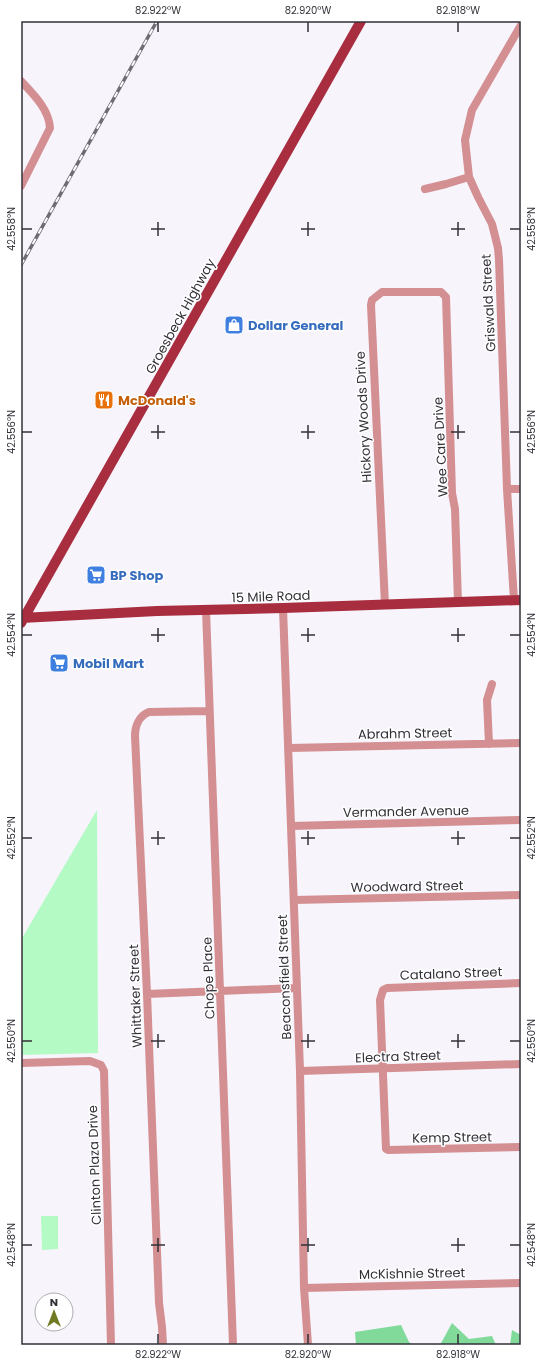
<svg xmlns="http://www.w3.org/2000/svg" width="542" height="1366" viewBox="0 0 542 1366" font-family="Poppins,sans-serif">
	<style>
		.green { fill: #b3fac4 }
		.forest { fill: #81da9a }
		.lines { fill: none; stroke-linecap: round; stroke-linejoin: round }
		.minor { stroke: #d38f91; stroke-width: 8 }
		.major { stroke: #a82d3f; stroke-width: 10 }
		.rail-casing { stroke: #6e6b73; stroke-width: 3.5 }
		.rail { stroke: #fff; stroke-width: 2; stroke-dasharray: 6; stroke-linecap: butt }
		.ticks { fill: none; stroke: #333038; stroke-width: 1.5 }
		.labels { text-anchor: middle; stroke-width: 3; stroke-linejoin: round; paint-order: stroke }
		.street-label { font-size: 13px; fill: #333038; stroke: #fff }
		.shop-label { font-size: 13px; font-weight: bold; fill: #366cbe; stroke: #fff; text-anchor: start }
		.food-label { font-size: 13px; font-weight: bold; fill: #c56008; stroke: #fff; text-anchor: start }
		.neatline { fill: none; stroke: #333038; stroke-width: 1.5 }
		.ticks-label { font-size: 10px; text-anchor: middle; fill: #333038 }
	</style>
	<rect width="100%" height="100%" fill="#f7f4fc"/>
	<path class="green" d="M97,810L98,1053L21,1055V940Z
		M41,1216H58V1249L42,1250Z"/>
	<path class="forest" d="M452,1323L469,1339L492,1336L496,1345H440Z
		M401,1325L409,1342L413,1345H356L355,1332Z
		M512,1330L521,1335V1345H510Z"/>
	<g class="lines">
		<path class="minor" d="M21,81C33,94 49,109 50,128L21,186
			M425,189L446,184L469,177
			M507,489H521
			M514,600L507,489L499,260L498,248L492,224L478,197L469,177L465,140L472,110L521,25
			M385,605L371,305L372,300L382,292H441L446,297L452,493L455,509L458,603
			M283,608L300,1071L304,1288L308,1345
			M206,610L233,1345
			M489,744L487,700L492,684
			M289,748L521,743
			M291,826L521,820
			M294,900L521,895
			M521,983L387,988L383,990L380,1000L386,1149L388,1150L521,1147
			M147,994L296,988
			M21,1063L90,1061L101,1065L104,1071L111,1345
			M300,1071L521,1064
			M304,1288L521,1283
			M163,1345L162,1327L159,1303L147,994L135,736C135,726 139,716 149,712L209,711"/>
		<path class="major" d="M21,618L157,611L283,608L521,600
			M21,623L361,21"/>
		<g class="rail-casing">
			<path id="rail" d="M21,265L157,21"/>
		</g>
		<use href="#rail" class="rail"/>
	</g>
	<path class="ticks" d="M158,22V32M308,22V32M458,22V32M158,222V236M308,222V236M458,222V236M22,229H32M151,229H165M301,229H315M451,229H465M510,229H520M158,425V439M308,425V439M458,425V439M22,432H32M151,432H165M301,432H315M451,432H465M510,432H520M158,628V642M308,628V642M458,628V642M22,635H32M151,635H165M301,635H315M451,635H465M510,635H520M158,831V845M308,831V845M458,831V845M22,838H32M151,838H165M301,838H315M451,838H465M510,838H520M158,1034V1048M308,1034V1048M458,1034V1048M22,1041H32M151,1041H165M301,1041H315M451,1041H465M510,1041H520M158,1238V1252M308,1238V1252M458,1238V1252M22,1245H32M151,1245H165M301,1245H315M451,1245H465M510,1245H520M158,1334V1344M308,1334V1344M458,1334V1344"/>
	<defs>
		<g id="shop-square" transform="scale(1)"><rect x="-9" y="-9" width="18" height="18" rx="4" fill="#3f7fe0" stroke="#fff"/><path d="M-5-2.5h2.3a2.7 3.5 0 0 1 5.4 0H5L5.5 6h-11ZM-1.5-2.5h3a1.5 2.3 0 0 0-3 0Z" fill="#fff"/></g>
		<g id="restaurant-square" transform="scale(1)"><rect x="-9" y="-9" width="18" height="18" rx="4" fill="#e8710a" stroke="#fff"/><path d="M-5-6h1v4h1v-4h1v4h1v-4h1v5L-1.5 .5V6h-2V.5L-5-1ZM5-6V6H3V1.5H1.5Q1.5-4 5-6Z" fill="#fff"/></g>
		<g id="supermarket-square" transform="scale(1)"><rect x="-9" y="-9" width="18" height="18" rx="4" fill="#3f7fe0" stroke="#fff"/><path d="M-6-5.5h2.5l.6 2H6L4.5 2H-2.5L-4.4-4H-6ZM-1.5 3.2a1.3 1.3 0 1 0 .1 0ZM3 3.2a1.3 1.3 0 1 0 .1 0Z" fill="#fff"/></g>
	</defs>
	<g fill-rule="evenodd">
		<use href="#shop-square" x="234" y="325"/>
		<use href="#restaurant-square" x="104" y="400"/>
		<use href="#supermarket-square" x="96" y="575"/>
		<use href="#supermarket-square" x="59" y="663"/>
	</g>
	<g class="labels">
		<g class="street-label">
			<text transform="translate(488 303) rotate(-93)" y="5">Griswald Street</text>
			<text transform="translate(180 316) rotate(-61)" y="5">Groesbeck Highway</text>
			<text transform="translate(363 417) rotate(-93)" y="5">Hickory Woods Drive</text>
			<text transform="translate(440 447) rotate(-93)" y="5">Wee Care Drive</text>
			<text transform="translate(271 596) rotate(-2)" y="5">15 Mile Road</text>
			<text transform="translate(405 733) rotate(-1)" y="5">Abrahm Street</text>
			<text transform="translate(406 811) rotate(-1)" y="5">Vermander Avenue</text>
			<text transform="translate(407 886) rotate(-1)" y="5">Woodward Street</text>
			<text transform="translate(451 973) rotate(-2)" y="5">Catalano Street</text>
			<text transform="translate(284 977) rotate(-92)" y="5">Beaconsfield Street</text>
			<text transform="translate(208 978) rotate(-92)" y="5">Chope Place</text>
			<text transform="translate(135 996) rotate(-92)" y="5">Whittaker Street</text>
			<text transform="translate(398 1056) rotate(-2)" y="5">Electra Street</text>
			<text transform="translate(452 1137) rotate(-1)" y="5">Kemp Street</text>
			<text transform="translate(94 1165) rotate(-92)" y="5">Clinton Plaza Drive</text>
			<text transform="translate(412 1273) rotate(-1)" y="5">McKishnie Street</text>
		</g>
		<g class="shop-label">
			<text x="248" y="330">Dollar General</text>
			<text x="110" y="580">BP Shop</text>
			<text x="73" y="668">Mobil Mart</text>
		</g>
		<g class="food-label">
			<text x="118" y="405">McDonald's</text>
		</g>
	</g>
	<rect width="542" height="1366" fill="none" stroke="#ffffff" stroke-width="44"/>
	<g transform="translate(54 1312)"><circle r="19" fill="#ffffff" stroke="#adacaf"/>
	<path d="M0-3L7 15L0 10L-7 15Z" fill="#727923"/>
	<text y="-6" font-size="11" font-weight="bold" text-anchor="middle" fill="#333038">N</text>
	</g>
	<rect x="22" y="22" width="498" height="1322" class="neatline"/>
	<g class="ticks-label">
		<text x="158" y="14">82.922°W</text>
		<text x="308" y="14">82.920°W</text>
		<text x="458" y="14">82.918°W</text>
		<text transform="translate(11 229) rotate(-90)" y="4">42.558°N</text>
		<text transform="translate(531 229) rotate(-90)" y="4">42.558°N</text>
		<text transform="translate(11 432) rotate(-90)" y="4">42.556°N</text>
		<text transform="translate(531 432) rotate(-90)" y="4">42.556°N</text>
		<text transform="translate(11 635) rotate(-90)" y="4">42.554°N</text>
		<text transform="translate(531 635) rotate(-90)" y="4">42.554°N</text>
		<text transform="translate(11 838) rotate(-90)" y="4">42.552°N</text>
		<text transform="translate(531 838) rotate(-90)" y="4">42.552°N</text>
		<text transform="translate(11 1041) rotate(-90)" y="4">42.550°N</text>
		<text transform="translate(531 1041) rotate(-90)" y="4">42.550°N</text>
		<text transform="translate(11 1245) rotate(-90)" y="4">42.548°N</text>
		<text transform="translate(531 1245) rotate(-90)" y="4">42.548°N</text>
		<text x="158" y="1358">82.922°W</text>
		<text x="308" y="1358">82.920°W</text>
		<text x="458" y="1358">82.918°W</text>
	</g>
</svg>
